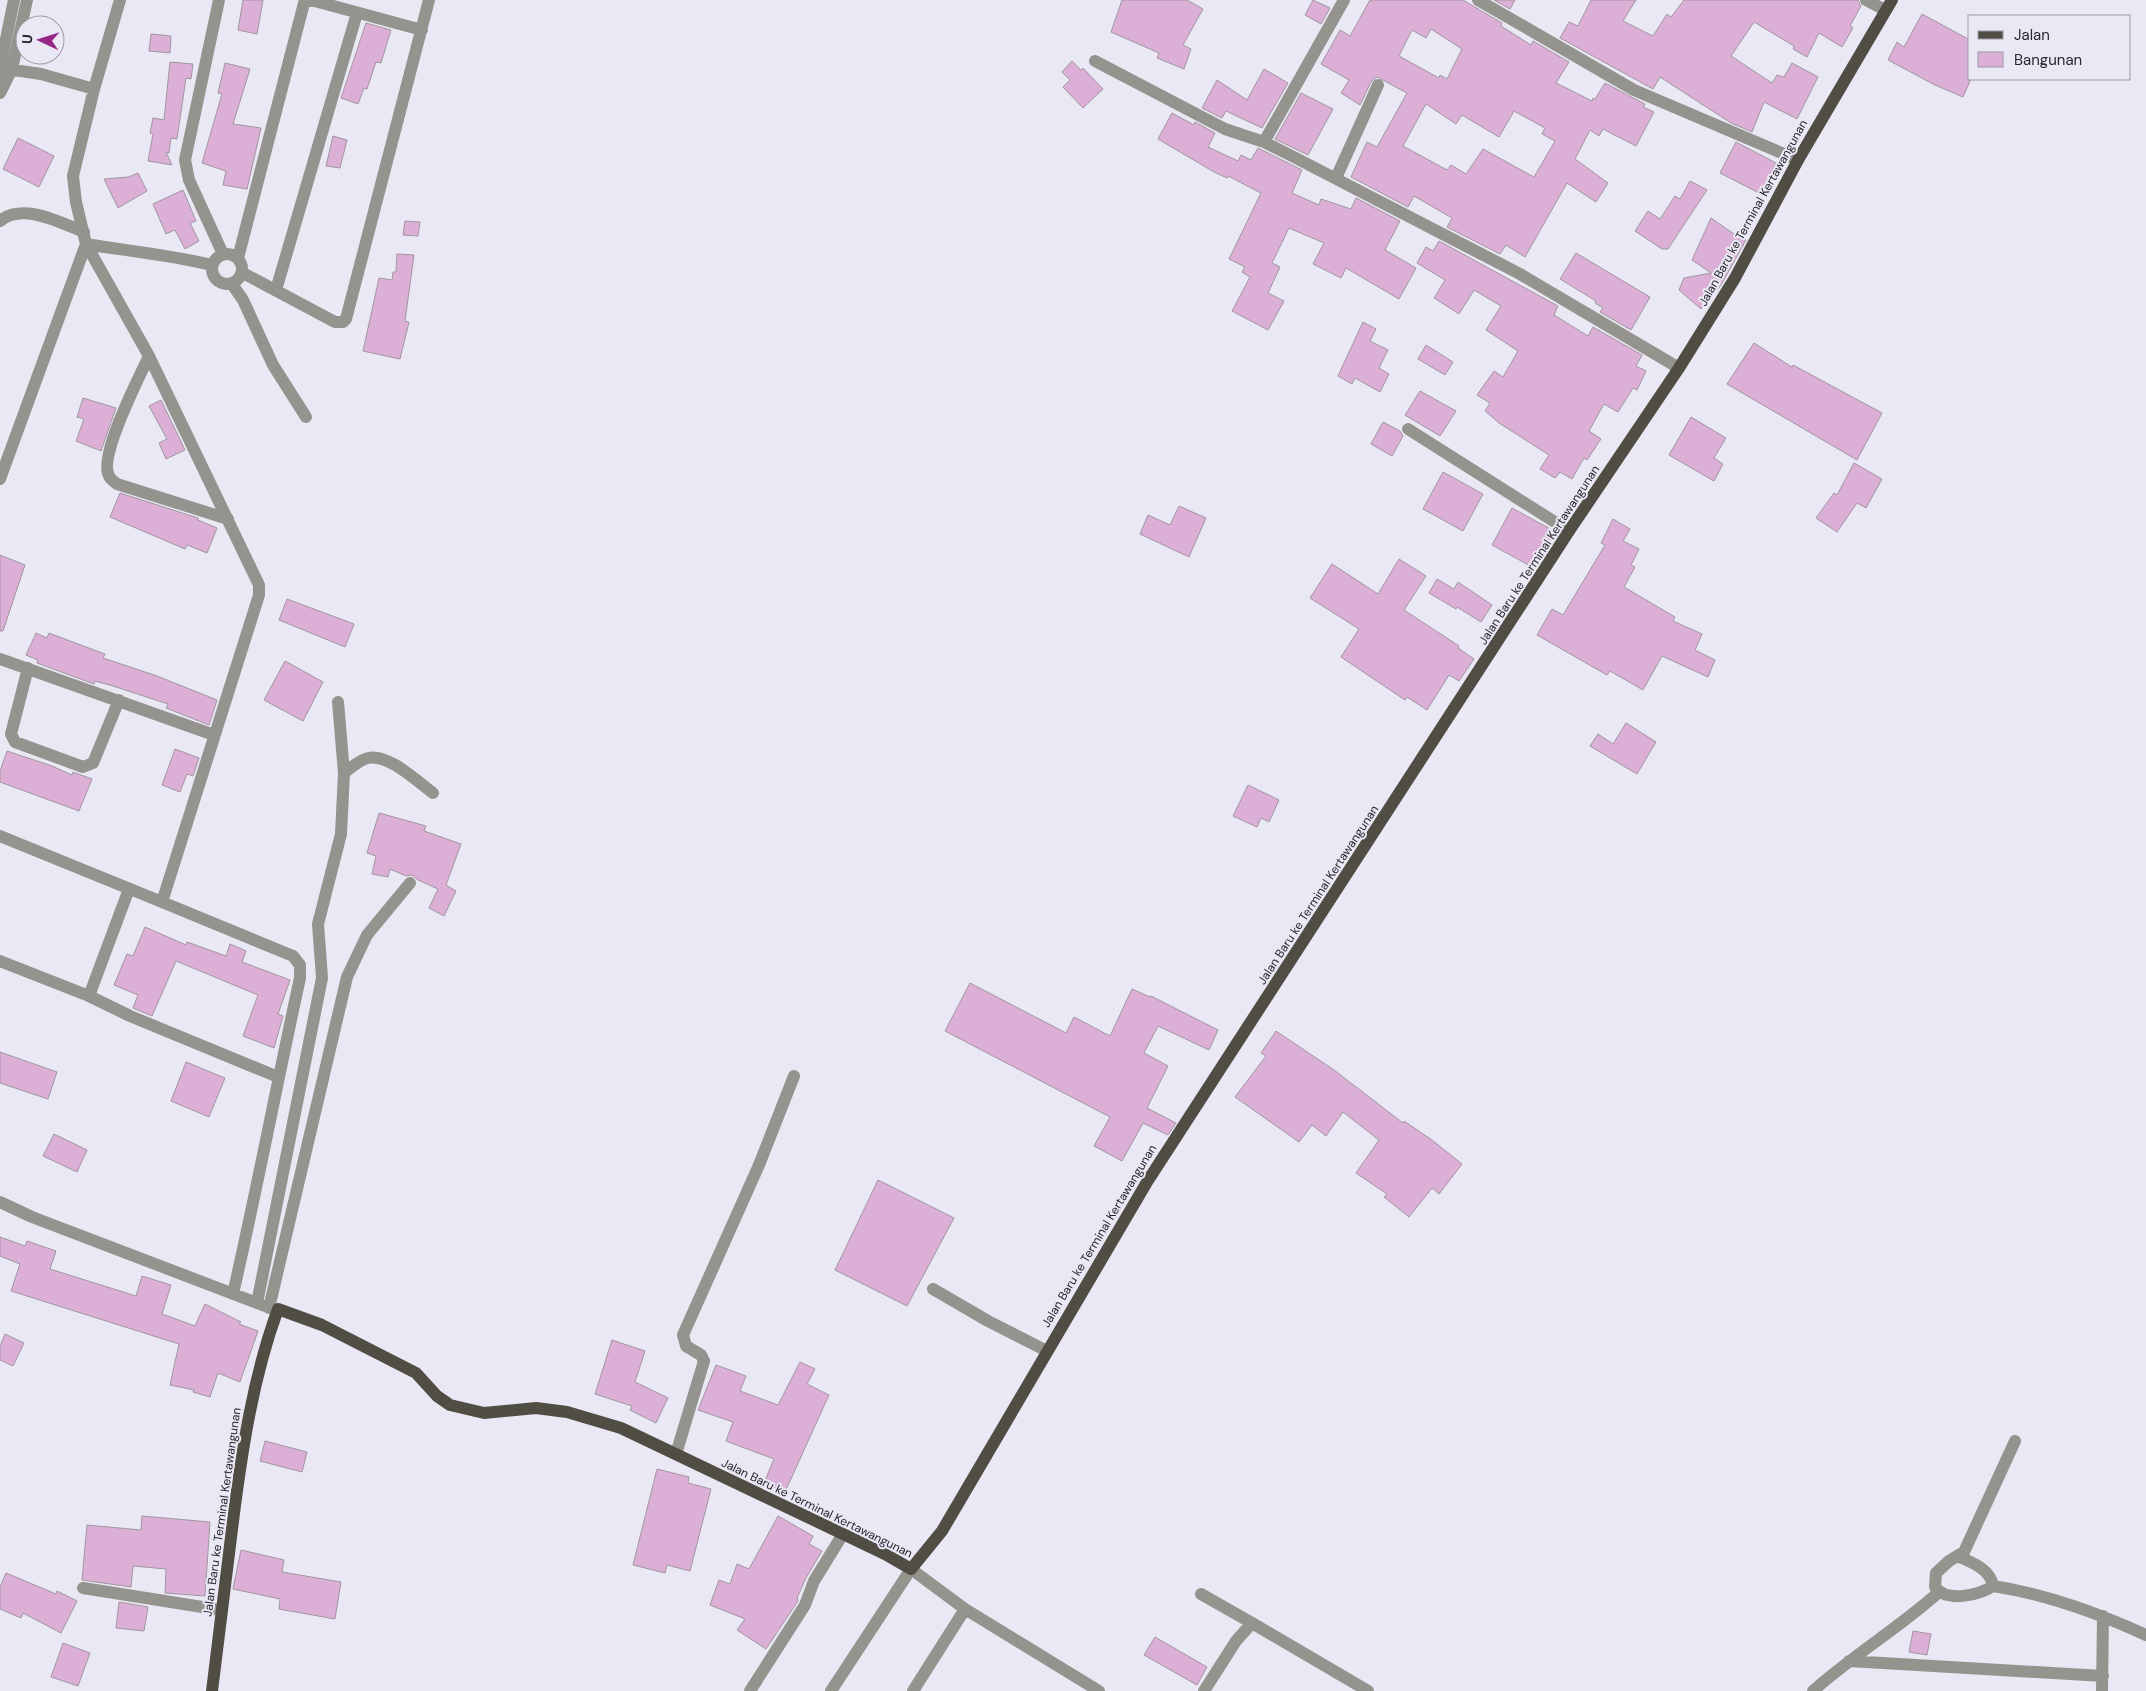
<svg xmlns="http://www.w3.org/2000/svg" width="2146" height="1691" viewBox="0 0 2146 1691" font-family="'DM Sans',sans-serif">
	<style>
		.building { fill: #dcb0d6; stroke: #a0969f; fill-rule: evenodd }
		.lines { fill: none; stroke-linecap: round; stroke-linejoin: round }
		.minor { stroke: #95938e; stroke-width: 12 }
		.major { stroke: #504d45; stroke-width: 12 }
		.labels { text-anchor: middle; stroke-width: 4; stroke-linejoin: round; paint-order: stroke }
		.street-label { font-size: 12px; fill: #28272c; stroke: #eae8f4 }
	</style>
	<rect width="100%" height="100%" fill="#eae8f4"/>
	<path class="building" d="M243,0H263L257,34L238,30Z
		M1122,0H1187L1203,9L1183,45L1191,49L1184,69L1157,58L1159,53L1111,32Z
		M1313,0L1330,8L1321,24L1305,15Z
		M1370,0H1463L1502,23L1501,26L1531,45L1533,41L1569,62L1556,83L1592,101L1593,98L1595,99L1605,83L1645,104L1643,107L1654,112L1636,146L1603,129L1599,136L1590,130L1575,159L1608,183L1596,202L1567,183L1525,257L1506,245L1500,254L1447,227L1452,218L1414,196L1408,207L1351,177L1367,142L1377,147L1407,93L1377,77L1371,82L1360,105L1341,93L1349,80L1321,64L1340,30L1350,36ZM1431,29L1462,49L1447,79L1440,75L1439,78L1399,56L1412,30L1426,38ZM1426,104L1456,124L1462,115L1499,137L1514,111L1545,128L1542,134L1555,141L1534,177L1483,149L1466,174L1451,165L1447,170L1403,146Z
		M1494,0H1515L1510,9Z
		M1591,0H1636L1623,21L1653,36L1667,14L1671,17L1684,0H1858L1861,6L1850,26L1853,28L1842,47L1819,33L1807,57L1793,49L1794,46L1754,22L1731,56L1772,83L1777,75L1784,77L1792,63L1818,77L1797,119L1764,102L1752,132L1731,123L1660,77L1653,89L1560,38L1569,22L1578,26Z
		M1922,14L1970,40V81L1963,97L1935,85L1888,60L1897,42L1904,47Z
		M366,23L391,30L381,63L376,62L367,89L364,88L358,104L341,98Z
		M151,34L171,36L170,53L149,51Z
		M1072,61L1081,70L1083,68L1103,89L1083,108L1063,87L1070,80L1062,72Z
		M170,62L193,64L191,79L186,78L177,139L171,138L169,153L166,152L172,165L148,161L153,134L150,133L153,118L164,120Z
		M225,63L250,69L233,124L261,128L247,189L223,185L226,171L202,163L222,94L218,93Z
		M1264,69L1288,83L1262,128L1226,111L1222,118L1202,108L1217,80L1247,100Z
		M1301,93L1333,109L1308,155L1275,139Z
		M1172,113L1194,125L1195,122L1215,133L1208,147L1238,161L1241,155L1251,160L1258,148L1302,170L1292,193L1319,205L1321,199L1351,209L1356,198L1400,221L1385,250L1416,268L1399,299L1346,268L1341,278L1313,264L1324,243L1289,228L1272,263L1280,267L1268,293L1284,301L1268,330L1232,311L1250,277L1242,272L1245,267L1229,259L1261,193L1228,176L1227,178L1214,172L1158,139Z
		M333,136L347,140L340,168L326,166Z
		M18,138L54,156L39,187L3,169Z
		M1736,142L1776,163L1761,194L1720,173Z
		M138,173L147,191L118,208L104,179L129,177Z
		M1690,181L1707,190L1668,249H1662L1635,231L1648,211L1660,219L1675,196L1680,199Z
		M183,190L196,221L190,223L199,241L185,249L175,230L166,234L153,204Z
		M1711,218L1734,234L1746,240L1721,285L1701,309L1679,290L1684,278L1711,273L1692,260Z
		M405,221L420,222L418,236L403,235Z
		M1439,241L1558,306L1554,315L1588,336L1593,327L1642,355L1636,366L1646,371L1637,390L1633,388L1618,412L1604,404L1589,431L1601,439L1587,460L1584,458L1572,479L1560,472L1555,478L1540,469L1549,455L1499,423L1485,411L1490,403L1477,395L1494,371L1503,377L1518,351L1486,330L1501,306L1474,290L1459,314L1434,298L1445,280L1417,263L1426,247L1433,251Z
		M1576,253L1650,297L1631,330L1600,312L1603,308L1595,303L1596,301L1560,279Z
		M397,254L414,255L405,321L409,322L400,359L363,351L379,278L392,280L393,272H396Z
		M1363,322L1376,329L1370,341L1388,350L1379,368L1389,374L1380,392L1355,378L1352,384L1338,376Z
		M1754,343L1792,367L1793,365L1882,413L1857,460L1727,384Z
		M1426,345L1453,362L1445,375L1418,359Z
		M1420,391L1456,411L1440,436L1405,415Z
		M83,398L116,408L101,451L76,441L84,419L77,417Z
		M161,400L185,450L166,459L159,443L167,439L149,406Z
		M1691,417L1726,438L1714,458L1723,464L1714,481L1669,455Z
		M1383,422L1400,431L1403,436L1392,456L1371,444Z
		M1854,463L1882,479L1866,508L1857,503L1837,532L1816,518L1834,493L1837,495Z
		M1443,472L1483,494L1463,531L1423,509Z
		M120,493L198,518V520L217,528L207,553L187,545L185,549L110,517Z
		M1179,506L1206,518L1189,557L1140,534L1148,515L1170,525Z
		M1512,508L1554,531L1534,568L1492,545Z
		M1613,519L1630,529L1623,541L1639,549L1631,565L1635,567L1624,587L1675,617L1673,621L1702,634L1695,650L1715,660L1708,677L1662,656L1643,690L1610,671L1607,675L1537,635L1552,609L1563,615L1605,545L1601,543Z
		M0,555L25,565L3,631H0Z
		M1399,559L1426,576L1404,610L1459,646L1458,648L1474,659L1459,681L1449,675L1427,710L1407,697L1405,700L1341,657L1359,629L1310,598L1332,564L1378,594Z
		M1437,579L1454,589L1458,582L1492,605L1481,622L1457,607L1456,609L1429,593Z
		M287,599L354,624L345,647L279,620Z
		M36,633L47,638L49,633L86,647L105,654L103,658L157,676L217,700L209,725L166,708L168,704L113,686L95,681L94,684L37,663L38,660L26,655Z
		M285,661L323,682L303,721L264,700Z
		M1626,723L1656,742L1637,774L1590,746L1598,734L1613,744Z
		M175,749L199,758L193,776L187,774L180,792L162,785Z
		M7,751L52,766L72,775L73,772L92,779L79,811L0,782V771Z
		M1248,785L1279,800L1269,822L1261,818L1257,827L1233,816Z
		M379,813L426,826L424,831L461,844L446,885L456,891L444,916L429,908L438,889L418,880L412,875L406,876L390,869L388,877L372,874L376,856L367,853Z
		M145,927L186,945L187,942L226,956L230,944L246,951L242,962L290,980L278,1014L283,1016L274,1048L243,1036L258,995L176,961L152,1016L133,1008L138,995L114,985L127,954L133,956Z
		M970,983L1066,1033L1074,1017L1110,1036L1132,989L1150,997L1151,996L1218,1030L1209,1050L1158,1026L1144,1053L1168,1066L1147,1108L1176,1123L1168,1135L1143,1123L1122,1161L1094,1146L1110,1117L945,1031Z
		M1276,1031L1334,1070L1403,1123L1404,1121L1432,1140L1462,1164L1439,1194L1432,1188L1409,1217L1384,1197L1387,1194L1356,1173L1379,1140L1343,1112L1326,1136L1312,1125L1299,1142L1235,1097L1266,1056L1261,1053Z
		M0,1052L57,1072L48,1099L0,1083Z
		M186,1062L225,1078L209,1117L171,1101Z
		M54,1134L87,1150L77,1172L43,1156Z
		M878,1180L954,1218L907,1306L835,1270Z
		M0,1237L25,1246L27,1241L56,1251L50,1269L136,1296L142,1276L171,1285L162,1314L195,1326L205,1304L241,1322L239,1324L258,1331L240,1382L218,1373L210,1397L193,1392L194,1390L170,1385L179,1344L11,1291L20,1264L0,1256Z
		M5,1334L24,1343L13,1366L0,1360V1346Z
		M612,1340L645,1351L635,1382L668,1398L656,1423L630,1410L632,1406L595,1394Z
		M800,1362L815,1369L807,1384L829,1395L785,1492L764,1483L774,1459L726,1441L733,1422L698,1410L716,1365L746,1376L740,1391L778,1405Z
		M265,1441L307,1452L302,1472L260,1461Z
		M657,1469L689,1477L688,1483L711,1489L690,1571L667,1565L665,1573L633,1565Z
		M142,1516L210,1522L205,1596L165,1593L166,1569L133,1566L131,1587L82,1580L87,1525L141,1530Z
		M778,1516L813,1536L809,1544L822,1551L806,1578L797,1598L798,1601L766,1649L737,1630L745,1619L710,1605L719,1580L730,1584L737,1564L749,1569Z
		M241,1550L284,1560L282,1572L341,1582L335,1619L279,1609L280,1599L233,1589Z
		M6,1573L56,1594L57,1591L77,1601L61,1633L23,1613L21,1618L0,1609V1587Z
		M119,1602L148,1607L144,1631L116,1628Z
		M1913,1631L1931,1634L1927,1655L1909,1652Z
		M1155,1637L1207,1667L1197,1685L1144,1655Z
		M63,1643L90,1653L78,1686L51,1677Z"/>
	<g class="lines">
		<path class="minor" d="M120,0L94,89L73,176L76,202L86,244L149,356L259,585V595L162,902L293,956L300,965V978C277,1083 257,1189 233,1294
			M219,0L185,160L189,180L223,254
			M1478,0L1634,90L1798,160
			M1866,0L1885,10
			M1095,61L1225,129L1264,142L1288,154L1520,274L1679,368
			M0,68L41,74L94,89
			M1,76L0,68L14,0
			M0,93L12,69L27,0
			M1264,142L1344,0
			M1336,178L1378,85
			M0,221C23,202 61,223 84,232
			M212 269a15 15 0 1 1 30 0a15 15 0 1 1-30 0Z
			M238,258L304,3L311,0L422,30
			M243,273L335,322H343L346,319L429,0
			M232,284L243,300L273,365L306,417
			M276,290L357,13
			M149,356C139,378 98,456 109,476C110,479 115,482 117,484L228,519
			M1408,429L1569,531
			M0,479L86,244C128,251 171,255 212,265
			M0,659L214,735
			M28,668L11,734L15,742L83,767L93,763L119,700
			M344,773C351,768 359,760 368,758C388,753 418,782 433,793
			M0,836L162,902
			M129,889L89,996L130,1016L278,1077
			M0,961L89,996
			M0,1202L32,1217L265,1306
			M933,1289L988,1321L1047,1351
			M257,1303L322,978L318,924L341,834L344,773L338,702
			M269,1308L347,977L367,935L410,883
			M2015,1441L1964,1552L1949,1561L1936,1573L1935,1587C1947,1603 1979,1595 1993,1586C2046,1594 2098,1613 2146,1635
			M676,1454L704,1361L701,1355L686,1346L683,1335L759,1165L794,1076
			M1959,1557C1972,1562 1991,1570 1993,1586
			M83,1588L221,1610
			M1201,1594L1252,1623
			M1849,1661L2103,1676
			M750,1691L805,1605L814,1581L843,1534
			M831,1691L911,1569L965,1609L1099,1691
			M913,1691L965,1609
			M1204,1691L1236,1641L1252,1623L1368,1691
			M1813,1691C1853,1655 1899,1628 1939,1592
			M2102,1691L2103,1616"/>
		<path class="major" d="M212,1691C219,1634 226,1578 233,1521C242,1450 253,1377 278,1309L322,1325L416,1373L437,1396L450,1405L484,1413L536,1408L567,1412L621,1428L885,1554L911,1569L942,1531L1147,1182L1569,531L1679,368L1735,278L1798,160L1892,0"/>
	</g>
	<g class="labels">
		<g class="street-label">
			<text transform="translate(1753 213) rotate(-61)" y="4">Jalan Baru ke Terminal Kertawangunan</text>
			<text transform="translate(1539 555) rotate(-57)" y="4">Jalan Baru ke Terminal Kertawangunan</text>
			<text transform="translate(1318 895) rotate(-57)" y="4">Jalan Baru ke Terminal Kertawangunan</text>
			<text transform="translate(1099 1236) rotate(-59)" y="4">Jalan Baru ke Terminal Kertawangunan</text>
			<text transform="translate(817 1508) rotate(26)" y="4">Jalan Baru ke Terminal Kertawangunan</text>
			<text transform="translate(222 1512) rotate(-82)" y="4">Jalan Baru ke Terminal Kertawangunan</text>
		</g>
	</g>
	<rect x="1968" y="15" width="162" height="65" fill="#eae8f4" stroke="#9c9ba4"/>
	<rect x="1978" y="31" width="25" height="8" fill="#504d45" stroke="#9c9ba4"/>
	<text x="2014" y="40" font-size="15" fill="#28272c">Jalan</text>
	<rect x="1978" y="52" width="25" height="15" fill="#dcb0d6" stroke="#9c9ba4"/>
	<text x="2014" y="65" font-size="15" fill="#28272c">Bangunan</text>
	<g transform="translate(40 40) rotate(274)"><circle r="24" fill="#eae8f4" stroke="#9c9ba4"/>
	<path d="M0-4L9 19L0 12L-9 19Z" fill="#962786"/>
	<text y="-8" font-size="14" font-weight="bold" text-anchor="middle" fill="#28272c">U</text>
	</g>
</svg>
